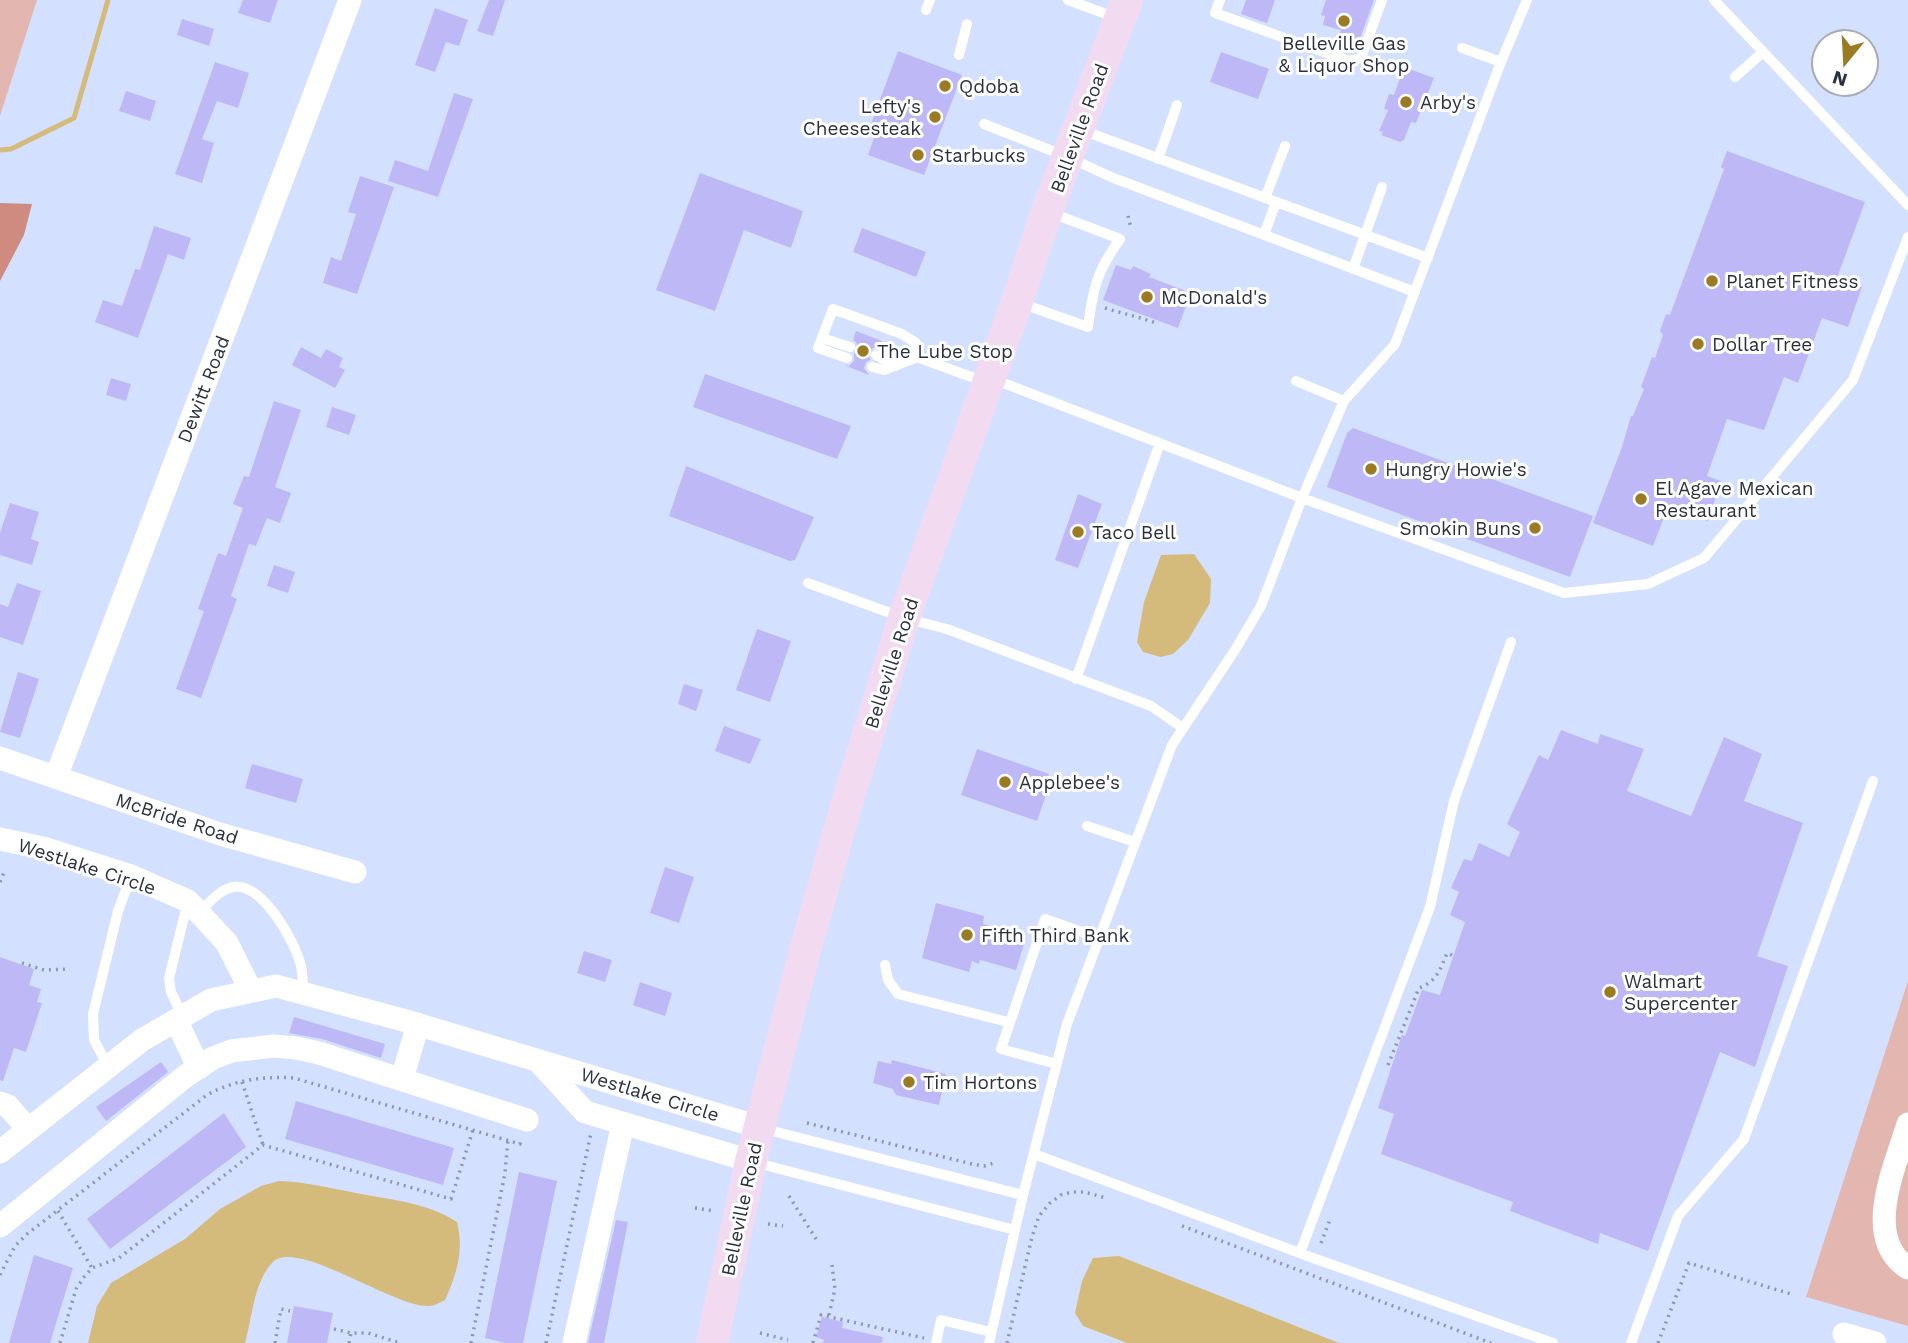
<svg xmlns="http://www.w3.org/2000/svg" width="1908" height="1343" viewBox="0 0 1908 1343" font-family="'Work Sans',sans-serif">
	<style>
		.green { fill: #e3b7b0 }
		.forest { fill: #d08b81 }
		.water { fill: #d4bb7c }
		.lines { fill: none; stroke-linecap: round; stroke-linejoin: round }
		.stream { stroke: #d4bb7c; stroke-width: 5 }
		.building { fill: #beb8f6 }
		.path { stroke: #8e97af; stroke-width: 3.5; stroke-dasharray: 2 5; stroke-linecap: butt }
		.service { stroke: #fff; stroke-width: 10 }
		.minor { stroke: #fff; stroke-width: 23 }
		.secondary { stroke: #f2dbf1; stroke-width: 32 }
		.poi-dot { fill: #9a7b24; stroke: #fff; stroke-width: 2.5 }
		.labels { text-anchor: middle; stroke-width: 6; stroke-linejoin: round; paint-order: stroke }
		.poi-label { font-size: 19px; fill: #2b303f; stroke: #fff; text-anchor: start }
		.street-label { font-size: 19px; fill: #2b303f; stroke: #fff }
	</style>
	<rect width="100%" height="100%" fill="#d4e0ff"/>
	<path class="green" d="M0,0H37L0,116Z
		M1908,981V1326L1806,1297Z"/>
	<path class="forest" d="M0,203L32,204L24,235L0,281Z"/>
	<path class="water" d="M1194,554L1211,579L1210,603L1188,640L1173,654L1161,657L1143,652L1137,642L1144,602L1161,555Z
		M279,1181C306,1182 330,1188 356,1193C391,1200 426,1202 457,1222C464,1251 457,1273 445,1300C441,1302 434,1306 430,1306C396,1309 297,1238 273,1262C254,1281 252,1318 245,1343H88L97,1306L111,1283L185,1239L220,1209L261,1186Z
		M1119,1256L1339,1343H1127L1083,1326L1075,1313L1082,1281L1093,1258Z"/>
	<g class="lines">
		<path class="stream" d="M0,150L11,149L74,118L108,0"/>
	</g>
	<path class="building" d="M243,0H278L270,23L238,13Z
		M489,0H505L493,36L477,31Z
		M1246,0H1275L1267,23L1241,14Z
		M1326,0H1374L1356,49L1337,42L1341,30L1323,25L1325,16L1321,15Z
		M435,8L468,20L459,46L446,42L435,72L415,65Z
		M182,19L214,29L209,46L177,35Z
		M898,51L962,75L924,175L868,155L875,135L868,132Z
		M1221,52L1269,69L1258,99L1210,82Z
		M215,62L249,73L238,108L217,101L202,139L214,143L202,183L175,174Z
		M1404,67L1434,78L1416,123L1411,122L1404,140L1400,142L1381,135L1383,132L1379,131L1388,110L1384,109L1389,94L1394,95Z
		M126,91L156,101L150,121L119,111Z
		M454,93L473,99L438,197L388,181L395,160L428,171Z
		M1727,151L1865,202L1837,278L1862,287L1848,327L1822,318L1798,383L1784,377L1764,430L1727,419L1707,476L1721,481L1708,521L1668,507L1653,546L1593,523L1622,447L1631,416H1633L1644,389L1641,387L1652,357L1655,358L1663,335L1660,331L1666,314L1670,315L1724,169L1721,167Z
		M700,173L803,211L791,248L744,230L715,311L656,290Z
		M360,176L394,187L357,294L323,283L331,257L341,261L356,214L348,212Z
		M154,226L191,238L184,260L168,254L138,338L95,322L103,300L122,306L135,269L140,270Z
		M862,228L926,252L916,277L853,252Z
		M1116,265L1131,270L1133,266L1151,274L1149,277L1191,293L1178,328L1103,300Z
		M856,331L882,341L879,348H873L869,352L870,360L866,362L864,368L869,375L844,365L849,366L854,361V354L858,349L856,342L853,340Z
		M301,347L321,358L326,349L343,358L339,367L345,370L335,388L292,365Z
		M705,374L851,426L837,459L693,407Z
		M111,378L131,384L126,401L106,395Z
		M274,401L301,410L275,487L291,493L280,523L267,518L256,546L249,544L231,596L237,599L201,698L176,689L204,611L198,609L218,553L226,556L243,508L233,504L244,476L249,477Z
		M332,407L356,415L349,435L326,427Z
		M1353,428L1593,516L1570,577L1327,487L1347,433Z
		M686,466L814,517L795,560L790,561L669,516Z
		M1078,494L1102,504L1078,568L1055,560Z
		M10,503L39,512L31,539L39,542L32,565L0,555V533Z
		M274,565L295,572L288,593L267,586Z
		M17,583L41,591L23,645L0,637V604L8,607Z
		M757,629L791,641L770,702L736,690Z
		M18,672L39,679L20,738L0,732Z
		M684,684L703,690L696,711L678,704Z
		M724,726L761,739L750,764L715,751Z
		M1561,730L1598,744L1600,734L1644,749L1627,791L1691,816L1724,737L1762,754L1744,801L1803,823L1757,956L1788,966L1755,1067L1720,1052L1648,1251L1600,1233L1598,1244L1510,1211L1513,1202L1381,1154L1394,1114L1378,1108L1402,1035L1405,1036L1422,990L1440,995L1465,922L1450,915L1459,892L1451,888L1464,859L1472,861L1479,843L1509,857L1520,832L1507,824L1539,755L1548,760Z
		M977,749L1049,774L1043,790L1047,792L1037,821L961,795Z
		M252,764L303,779L296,803L245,788Z
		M665,867L694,877L679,923L650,913Z
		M936,903L984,916L983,924L990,926L988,929L1025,941L1016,970L980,960L979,964L972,961L969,972L922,958Z
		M584,951L612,960L605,982L577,973Z
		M0,957L34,969L29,985L41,989L37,1002L42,1003L26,1052L14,1048L3,1081L0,1080Z
		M640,982L672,993L665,1016L633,1005Z
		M294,1017L385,1044L381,1058L322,1039L289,1033Z
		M892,1060L946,1074L939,1105L896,1095L893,1089L873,1083L878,1061L891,1064Z
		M161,1062L168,1072L106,1121L96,1107Z
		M296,1101L454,1148L443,1185L285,1139Z
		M224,1113L246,1147L110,1249L87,1219Z
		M519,1172L557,1181L523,1343H505L485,1338Z
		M616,1220L628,1222L604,1343H588Z
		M34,1255L73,1268L50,1343H9Z
		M294,1306L333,1313L327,1343H287Z
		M822,1317L843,1322L842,1328L883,1337L882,1343H823L824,1340L816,1337Z"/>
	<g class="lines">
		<path class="path" d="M1128,216L1131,228
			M1105,308C1123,314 1141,317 1158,324
			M0,882L5,870
			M22,963L44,970L70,969
			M1388,1065L1419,988C1437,981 1440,970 1447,953L1454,956
			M242,1082L263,1145
			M807,1123L972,1164L984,1166L994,1163
			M789,1196L818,1242
			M695,1208L715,1211
			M58,1211L92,1268
			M768,1224L783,1226
			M1182,1226L1491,1343
			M1321,1243L1331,1217
			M0,1275L15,1246L27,1234L207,1095C233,1080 264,1076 294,1078L520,1144L521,1140
			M829,1315L835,1289L832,1265
			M334,1329L351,1333H368L400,1343
			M760,1333L788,1340
			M60,1343L76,1289L84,1277L92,1268L119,1258L263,1145L451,1199L473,1130
			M275,1343L281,1309L290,1311
			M349,1343L351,1333
			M471,1343L505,1173L508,1140
			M546,1343L591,1133
			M813,1343L821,1315L924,1338
			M1007,1343L1032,1237L1039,1216L1050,1203L1061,1195L1072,1192H1084L1106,1198
			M1658,1343L1689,1263L1794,1295"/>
		<path class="service" d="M1068,0L1117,18
			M1220,0L1215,13L1349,61L1361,58L1382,0
			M1714,0L1908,205
			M926,10L930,0
			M1462,48L1501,62
			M959,55L967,24
			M1735,77L1763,52
			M984,124L1068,157L1111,177L1415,292
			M1079,129L1428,258
			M1158,159L1177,105
			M1265,198L1285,146
			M1264,235L1276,202
			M1353,269L1382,187
			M1020,303L1088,327C1093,288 1097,271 1120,239L1049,212
			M822,338L850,347
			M876,355L896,366
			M917,357L985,382
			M847,358L818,348L833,309L902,334L916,343L917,357L884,370L872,367
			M993,379L1302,498L1564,593L1648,584L1704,558L1853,380L1908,237
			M1296,381L1344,401
			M808,583L904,618L947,629L1151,706L1183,728
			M1076,679L1160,443
			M1087,826L1135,842
			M198,913C208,904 220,889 233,887C262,882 295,941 301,966C303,975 303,984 303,993
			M885,965L888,980L898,994L1008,1022
			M183,1017L171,992L169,978L188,901
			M1057,1064L1001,1049L1045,919L1099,938
			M108,1066L94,1040L93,1014L118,911L131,876
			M761,1128L1023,1195
			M1034,1154L1313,1258L1553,1343
			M753,1162L1015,1230
			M1300,1253L1430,907L1454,801L1511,642
			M936,1343L941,1320L991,1332
			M989,1343L1023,1195L1067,1024L1172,745L1235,650L1261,606L1302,498L1344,401L1395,344L1501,62L1527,0
			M1631,1343L1678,1216L1744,1139L1873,781"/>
		<path class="minor" d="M0,758L220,834L355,872
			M56,777L350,0
			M0,839L43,848L131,876L188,901L227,943L251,991
			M176,1020L199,1068
			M540,1063L585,1112L751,1161
			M402,1079L418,1024
			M0,1103L8,1106L28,1129
			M1908,1124C1896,1165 1861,1238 1908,1268
			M0,1152L142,1040L211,1000L276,986L403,1020L759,1127
			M0,1226L187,1075L213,1058L231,1051L274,1046L296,1048L319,1053L527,1120
			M1844,1334L1875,1343
			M574,1343L623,1124"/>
		<path class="secondary" d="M712,1343L751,1161L803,958L846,806L904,618L1017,302L1047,211L1127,0"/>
	</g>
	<g class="poi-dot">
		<circle cx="1344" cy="21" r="7"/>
		<circle cx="945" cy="86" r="7"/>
		<circle cx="1406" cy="102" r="7"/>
		<circle cx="935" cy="117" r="7"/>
		<circle cx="918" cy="155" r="7"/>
		<circle cx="1712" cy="281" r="7"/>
		<circle cx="1147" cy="297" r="7"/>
		<circle cx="1698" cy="344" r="7"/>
		<circle cx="863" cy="351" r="7"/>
		<circle cx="1371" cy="469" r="7"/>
		<circle cx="1641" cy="499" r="7"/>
		<circle cx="1535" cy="528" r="7"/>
		<circle cx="1078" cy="532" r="7"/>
		<circle cx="1005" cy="782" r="7"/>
		<circle cx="967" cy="935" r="7"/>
		<circle cx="1610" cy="992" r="7"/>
		<circle cx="909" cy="1082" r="7"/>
	</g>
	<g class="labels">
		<g class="poi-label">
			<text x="1344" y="50" text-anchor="middle">Belleville Gas<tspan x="1344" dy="22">&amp; Liquor Shop</tspan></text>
			<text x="959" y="93">Qdoba</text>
			<text x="1420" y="109">Arby's</text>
			<text x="921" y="113" text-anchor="end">Lefty's<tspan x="921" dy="22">Cheesesteak</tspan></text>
			<text x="932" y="162">Starbucks</text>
			<text x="1726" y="288">Planet Fitness</text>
			<text x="1161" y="304">McDonald's</text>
			<text x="1712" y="351">Dollar Tree</text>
			<text x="877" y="358">The Lube Stop</text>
			<text x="1385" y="476">Hungry Howie's</text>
			<text x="1655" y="495">El Agave Mexican<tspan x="1655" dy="22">Restaurant</tspan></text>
			<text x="1521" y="535" text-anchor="end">Smokin Buns</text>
			<text x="1092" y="539">Taco Bell</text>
			<text x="1019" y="789">Applebee's</text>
			<text x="981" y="942">Fifth Third Bank</text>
			<text x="1624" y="988">Walmart<tspan x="1624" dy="22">Supercenter</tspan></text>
			<text x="923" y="1089">Tim Hortons</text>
		</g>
		<g class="street-label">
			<text transform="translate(1079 128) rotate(-70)" y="7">Belleville Road</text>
			<text transform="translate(203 389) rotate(-69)" y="7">Dewitt Road</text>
			<text transform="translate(891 663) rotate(-72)" y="7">Belleville Road</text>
			<text transform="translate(177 818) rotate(18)" y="7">McBride Road</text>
			<text transform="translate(87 866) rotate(18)" y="7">Westlake Circle</text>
			<text transform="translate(650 1094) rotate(17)" y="7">Westlake Circle</text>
			<text transform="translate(741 1209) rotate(-78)" y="7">Belleville Road</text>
		</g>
	</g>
	<g transform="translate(1845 63) rotate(198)"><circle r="33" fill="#ffffff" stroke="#aaacb2" stroke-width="2"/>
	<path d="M0-5L12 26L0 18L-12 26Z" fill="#9a7b24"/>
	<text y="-10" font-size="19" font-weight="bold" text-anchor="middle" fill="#2b303f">N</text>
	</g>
</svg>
